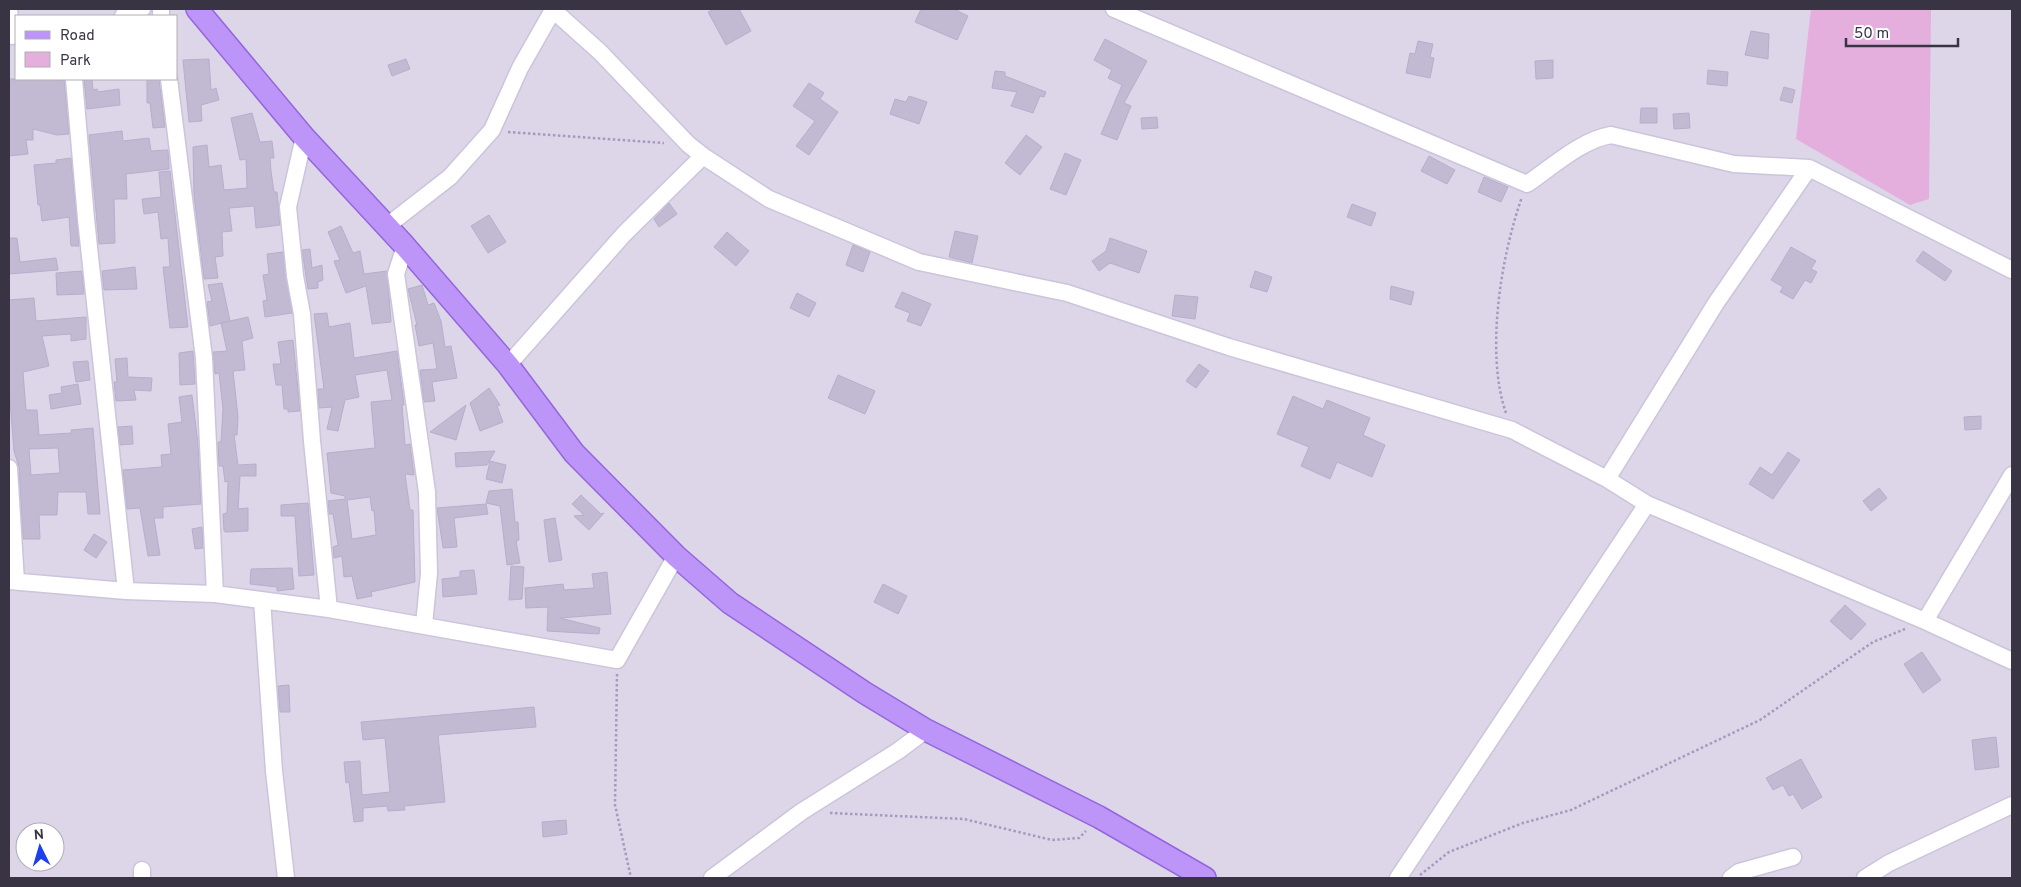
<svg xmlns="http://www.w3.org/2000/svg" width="2021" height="887" viewBox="0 0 2021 887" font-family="Overpass,sans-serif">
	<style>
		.residential { fill: #ddd6e9; fill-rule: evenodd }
		.green { fill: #e4aedd }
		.building { fill: #c1bad2; stroke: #b7aecc; fill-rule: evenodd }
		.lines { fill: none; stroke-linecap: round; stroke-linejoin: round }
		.minor-casing { stroke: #ccc4da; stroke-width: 19 }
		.major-casing { stroke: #9466dd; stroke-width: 24 }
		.path { stroke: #a599bd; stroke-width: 2.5; stroke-dasharray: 2.5 2.5; stroke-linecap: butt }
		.minor { stroke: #fff; stroke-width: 16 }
		.major { stroke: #bd95f9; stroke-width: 21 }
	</style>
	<rect width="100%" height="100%" fill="#e9e4f1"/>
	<path class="residential" d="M9,9H2012V878H9ZM16,16H176V79H16ZM25,832H55V862H25Z"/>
	<path class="green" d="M1811,9H1931L1929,199L1910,205L1796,139Z"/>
	<path class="building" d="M715,9H739L751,31L726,45L708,12Z
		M921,9H954L968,16L957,40L915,22Z
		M1751,31L1769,34L1768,59L1745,55Z
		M1105,39L1147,61L1124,103L1131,106L1117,140L1101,134L1122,85L1108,78L1112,70L1094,60Z
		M1418,41L1433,44L1430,57L1434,58L1430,78L1406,73L1410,53L1415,54Z
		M209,59L211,90L216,88L219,100L201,105L202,121L189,122L183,60Z
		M406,59L410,69L392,76L388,65Z
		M1553,60V78L1536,79L1535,61Z
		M1708,70L1728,72L1727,86L1707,84Z
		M995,71L1005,72V76L1046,92L1044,97L1040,96L1033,113L1011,106L1017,92L992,88Z
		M9,79H64L69,134L57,135L33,129V140H26L28,154L9,156Z
		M84,79H92L93,90L97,89L98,92L119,89L120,105L87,109Z
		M147,79H159L165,127L153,128L150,103H147Z
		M809,83L824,93L820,99L838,112L809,155L796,146L815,121L793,106Z
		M1784,87L1795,90L1792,103L1780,100Z
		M909,96L927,102L919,124L890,114L895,99L906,102Z
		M1641,108H1657V123H1640Z
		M252,113L260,142L272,141L274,158H270L271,171L274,192H277L280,225L256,228L254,206L229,208L232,231L222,232L223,256L215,257L218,278L204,279L194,195L193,147L207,145L209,167L221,165L224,190L247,188L246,159L240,160L231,118Z
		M1689,113L1690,128L1674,129L1673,114Z
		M1157,117L1158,128L1142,129L1141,118Z
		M122,131L123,141L149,138L151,151L168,150L169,169L126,174L127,199H114L115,243L99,244L89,135Z
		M1026,135L1042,147L1020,175L1005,163Z
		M1065,153L1081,160L1066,195L1050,189Z
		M1429,156L1455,170L1447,184L1421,171Z
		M71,158L79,246H71L69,217L42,221L40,205H38L34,165L56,163V160Z
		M170,171L188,327L170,328L163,267H170L168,238L161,239L158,212L144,214L142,199L161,197L159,172Z
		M1484,177L1508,187L1501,202L1478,192Z
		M669,203L677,214L659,227L654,219Z
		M1352,204L1376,213L1371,226L1347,217Z
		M489,215L506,242L488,253L471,226Z
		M341,226L353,253L360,251L364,274L387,271L391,322L372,324L366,286L346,293L334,261L340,260L328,232Z
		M955,231L978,236L972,263L949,257Z
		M727,232L749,251L736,266L714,247Z
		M9,238H17L20,262L56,258L58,270L9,274Z
		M1110,238L1147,251L1139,273L1110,263L1099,271L1092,261L1106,251Z
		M853,245L870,252L863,272L846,265Z
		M1791,247L1816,261L1811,269L1817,272L1811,283L1805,280L1793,299L1780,292L1783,287L1771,280Z
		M310,249L312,268L322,265L323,280L318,282V288L308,289L302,250Z
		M1923,251L1952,271L1945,281L1916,261Z
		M283,252L292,313L265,317L263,301L267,300L263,275L269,274L267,254Z
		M135,267L137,289L104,290L102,271Z
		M82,271L84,294L57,295L56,273Z
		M1255,271L1272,277L1267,292L1250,287Z
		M222,283L230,321L210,326L207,302L212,301L208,285Z
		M422,285L428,305L434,303L441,321L445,347L451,346L457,378L432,382L435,401L424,402L420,370L437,369L433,343L419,346L415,325H417L408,289Z
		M1391,286L1414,292L1411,305L1390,299Z
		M902,292L931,304L921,326L907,321L910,313L895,307Z
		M797,293L816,303L809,317L790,308Z
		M1175,295L1198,297L1195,319L1172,316Z
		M34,298L36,321L86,317V339L71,341V334L42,336L49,366L23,372L24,385L26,410H37L39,435L72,433L71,430L93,428L100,514H88L86,492H58L57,515H39L40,539H23L19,467L14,451L9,388V300ZM58,448L60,473L31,475L29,449Z
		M327,313L329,327L350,323L354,358L397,351L404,405H402L405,445L410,444L414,475L405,474L410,510H413L415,582L371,592L372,596L357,599L352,576L344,577L342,556L334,558L333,547L338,545L333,514H329L328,501L345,499V496L331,493L327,453L375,448L371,402L392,400L387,370L355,375L359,397L345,400L338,431L327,429L332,407L319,408L318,389H324L314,314ZM370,497L372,511L374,510L376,535L352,539L347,500Z
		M248,317L253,338L242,341L245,370L233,371L238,417L237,435H234L238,465L256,464V476H240L238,509L248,508V531L226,532L224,531L223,514L227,513L228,481L225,482L223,466H219L218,442H221L223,409L219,373L215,374L213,352L227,351L221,323Z
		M293,340L300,411L288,412V409H284L282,385H276L273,364H281L278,342Z
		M193,351L195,384L180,385L179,353Z
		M127,358L128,377L152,378L151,391L134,390L136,400L116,401L114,382H117L115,359Z
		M88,361L90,380L76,382L73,362Z
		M1199,364L1209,371L1196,388L1186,381Z
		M838,375L875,391L865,414L828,398Z
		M78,384L81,404L51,409L49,395L62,393L61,387Z
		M489,388L500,405L497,406L503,422L480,431L470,403Z
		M192,395L198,444L201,504L163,507V518H154L160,555L148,556L140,508L127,509L123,470L162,467L161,455L171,454L168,424L182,422L179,397Z
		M1293,396L1323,409L1327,400L1370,418L1363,435L1385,445L1372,477L1337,462L1330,479L1301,466L1309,447L1277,434Z
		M466,405L456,440L430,432Z
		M1981,416V429L1965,430L1964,417Z
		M132,426L133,444L120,445L118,427Z
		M495,451L487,465L456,467L455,453Z
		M1788,452L1800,460L1773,499L1749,484L1760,467L1772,475Z
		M490,461L506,465L502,483L486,479Z
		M1879,488L1887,498L1871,511L1863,501Z
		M512,489L515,522H518L519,540L516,541L520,563L507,565L500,506L486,503L489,491Z
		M581,495L601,514L604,513L589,530L574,516L584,515L572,504Z
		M308,503L314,575L299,576L295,516H281V505Z
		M486,504L488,514L454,518L457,547L443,548L437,508Z
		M555,518L562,560L549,562L544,520Z
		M202,527L203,548L195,549L192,529Z
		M94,534L107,542L96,558L84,550Z
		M511,566L524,567L522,599L509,600Z
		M292,568L294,589L277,591V587L250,584L251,569Z
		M474,570L477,594L443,597L442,579L460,577V571Z
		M607,572L611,614L560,618L600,628L599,634L547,631L548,607L526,608L525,588L563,584L564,590L594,588L592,574Z
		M883,584L907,596L898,614L874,602Z
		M1845,605L1866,624L1851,640L1830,621Z
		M1922,652L1941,680L1923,693L1904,664Z
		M289,685L290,712H280L278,686Z
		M534,707L536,727L438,735L445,802L404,806L405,810L388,811L387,806L363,808V821L354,822L349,782L346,783L344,762L360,761L362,795L390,792L385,738L363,740L361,722Z
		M1996,737L1999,767L1975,770L1972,740Z
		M1801,759L1822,797L1802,809L1793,794L1789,796L1783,785L1773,790L1766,778Z
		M566,820L567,834L543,837L542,822Z"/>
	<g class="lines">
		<g class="minor-casing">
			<path id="minor" d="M9,9L12,36
				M161,9V16
				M552,9L600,52L688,144L703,156L769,199L919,262L1067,293L1229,347L1512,430L1607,479
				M1114,9L1527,184C1552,167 1581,140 1611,135L1734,164L1809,168
				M123,16L142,9
				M74,79L86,219L126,591
				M169,79L204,358L215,594
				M304,137L288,207L295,276L302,314L312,441L329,609
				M387,226L450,177L492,130L520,68L553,10
				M405,246L396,274L427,492L429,573L424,625
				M508,365L624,234L703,156
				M9,468L16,581
				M1647,504L1607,479L1716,303L1809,168L2012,270
				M9,581L126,591L215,594L329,609L617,660L676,556
				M262,600L274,771L286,878
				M1925,621L2012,475
				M142,878V870
				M712,878L801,812L898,751L926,730
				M1398,878L1647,504L1925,621L2012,661
				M1731,878L1739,872L1793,857
				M1865,878L1889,863L2012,805"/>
		</g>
		<g class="major-casing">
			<path id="major" d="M197,9L304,137L405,246L508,365L574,453L676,556L730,603L865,693L926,730L1099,817L1205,878"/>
		</g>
		<path class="path" d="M508,132L664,143
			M1506,413C1485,353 1501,256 1522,197
			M617,674L615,805L631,878
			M830,813L964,819L1052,840L1079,838L1086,831
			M1420,875L1449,852L1523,823L1571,810L1760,720L1873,642L1905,629"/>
		<use href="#minor" class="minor"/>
		<use href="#major" class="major"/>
	</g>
	<rect width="2021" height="887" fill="none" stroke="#393443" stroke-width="20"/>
	<rect x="15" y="15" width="162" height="65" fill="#ffffff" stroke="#b0aeb4"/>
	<rect x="25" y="31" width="25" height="8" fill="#bd95f9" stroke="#b0aeb4"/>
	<text x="60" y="40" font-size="15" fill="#393443">Road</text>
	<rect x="25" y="52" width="25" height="15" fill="#e4aedd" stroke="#b0aeb4"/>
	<text x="60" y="65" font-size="15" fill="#393443">Park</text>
	<g transform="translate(40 847) rotate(355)"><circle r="24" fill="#ffffff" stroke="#b0aeb4"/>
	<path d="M0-4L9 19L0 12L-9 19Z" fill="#1d40ef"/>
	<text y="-8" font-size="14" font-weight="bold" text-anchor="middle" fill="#393443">N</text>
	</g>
	<path d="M1846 38v8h112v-8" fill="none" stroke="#393443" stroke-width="2.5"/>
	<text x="1854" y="38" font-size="15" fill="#393443" stroke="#ffffff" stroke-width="4" paint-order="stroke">50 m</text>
</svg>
